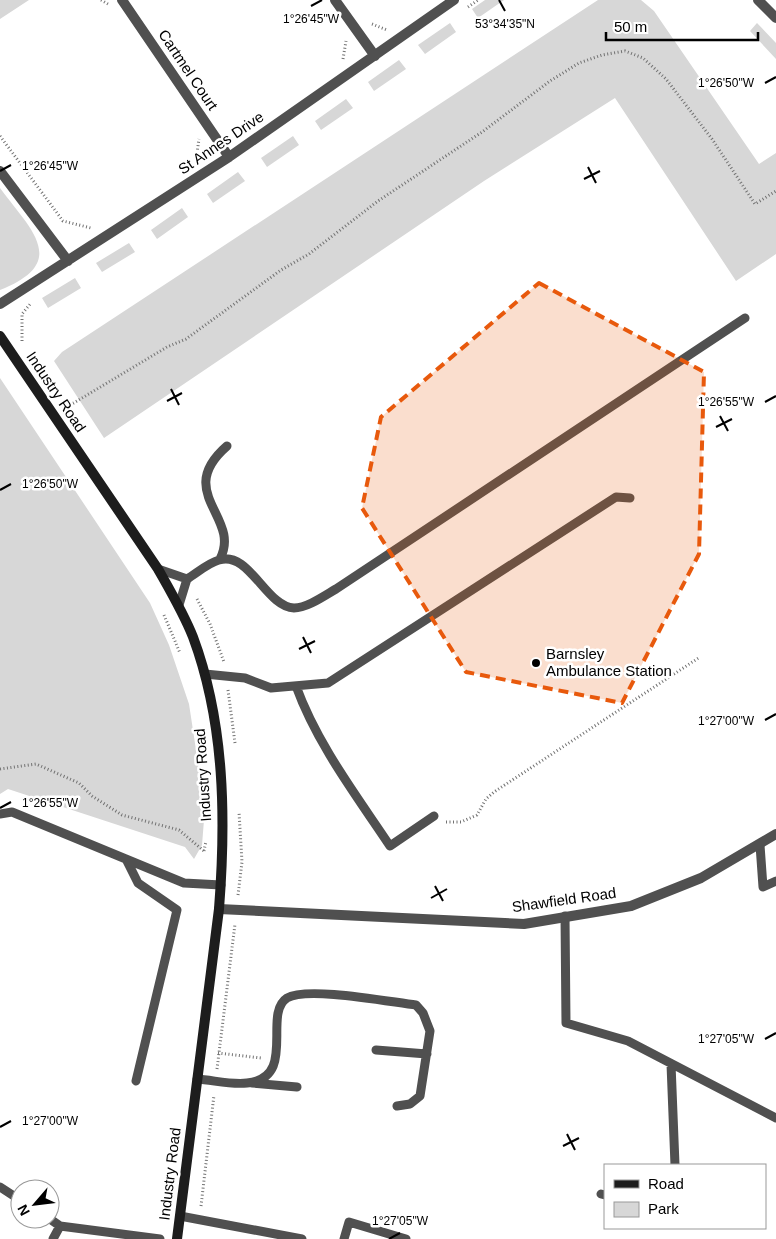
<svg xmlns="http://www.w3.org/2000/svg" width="776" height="1239" viewBox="0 0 776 1239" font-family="Arial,sans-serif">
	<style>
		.green { fill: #d7d7d7 }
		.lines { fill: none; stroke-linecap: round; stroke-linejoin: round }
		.path { stroke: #727272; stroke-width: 3; stroke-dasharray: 1 2.5; stroke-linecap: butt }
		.lane { stroke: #505050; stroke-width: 9 }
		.street { stroke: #505050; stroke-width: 10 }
		.secondary { stroke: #1d1d1d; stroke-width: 10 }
		.marked { fill: #e8590c; fill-opacity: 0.2; stroke: #e8590c; stroke-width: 4; stroke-dasharray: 10 6; stroke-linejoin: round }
		.ticks { fill: none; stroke: #000; stroke-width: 2 }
		.poi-dot { fill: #000; stroke: #fff; stroke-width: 2 }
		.labels { text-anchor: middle; stroke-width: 5; stroke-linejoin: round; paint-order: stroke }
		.street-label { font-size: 15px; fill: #000; stroke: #fff }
		.poi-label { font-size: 15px; fill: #000; stroke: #fff; text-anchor: start }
		.ticks-label { font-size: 12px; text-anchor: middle; fill: #000; stroke: #fff; stroke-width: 5; stroke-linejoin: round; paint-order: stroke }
	</style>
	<rect width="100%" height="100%" fill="#fff"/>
	<path class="green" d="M0,0H29L0,19Z
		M485,0H504L478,18L472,9Z
		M598,0H641L654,11L759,164L776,153V254L736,281L615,98L484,181L104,438L54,361L62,352Z
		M450,23L456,32L425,54L418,45Z
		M757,23L776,43V59L750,31Z
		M399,60L406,69L374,91L368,82Z
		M346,99L353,108L321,130L315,121Z
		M293,136L299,145L267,167L261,158Z
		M238,172L245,181L213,203L207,194Z
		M0,188C30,229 71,262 0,290Z
		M182,208L188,217L157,239L151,230Z
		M129,243L135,252L102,272L96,263Z
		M75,278L81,288L48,308L42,298Z
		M0,378L150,603L169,645L189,704L198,763L204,820L202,845L194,859L185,847L8,789L0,794Z"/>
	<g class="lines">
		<path class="path" d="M101,0L108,4
			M468,7L478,0
			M372,24L387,30
			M343,59L346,41
			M0,136L63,221L91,228
			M196,160L199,139
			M22,341V314L31,303
			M67,407L167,347L186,339L281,270L309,254L378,201L482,132L550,81L579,63L602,55L625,51L643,58L666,79L712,139L755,204L776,191
			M197,599L210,624L224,662
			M164,615L180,653
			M228,690L235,743
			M199,732L201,746
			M0,769L36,764L79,783L92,796L122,815L179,830L204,851
			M446,822H461L477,815L486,799L494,792L700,657
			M204,851L206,841
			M238,895L242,862L239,812
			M218,1053L261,1058
			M217,1069L235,924
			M201,1206L214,1095"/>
		<path class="lane" d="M220,559C242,517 173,493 227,446
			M158,569L187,579
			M179,605L187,579C197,573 208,563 219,560C249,550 266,607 294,608C307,608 324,596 336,589L745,318
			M205,674L245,678L271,688L328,683L616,497L630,498
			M296,686C317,744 356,795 390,846L434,816
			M0,814L12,812L184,883L221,885
			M760,845L763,887L776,881
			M126,859L138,883L177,910L136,1081
			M565,916L566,1023L628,1041L776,1118
			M376,1050L427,1054
			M671,1064L675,1165
			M197,1079C213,1080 231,1085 247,1083C298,1078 262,1014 287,998C307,986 390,1002 416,1005L423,1013L430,1031L420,1096L410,1104L397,1106
			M252,1083L297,1087
			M0,1187L20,1200
			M601,1194L605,1195
			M180,1216L302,1239
			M50,1219L60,1226L160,1239
			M53,1239L60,1226
			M344,1239L349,1222L406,1239"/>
		<path class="street" d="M122,0L229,157
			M335,0L375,56
			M758,0L776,18
			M0,171L68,261
			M0,304L229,157L454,0
			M219,909L524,924L631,906L701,878L776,834"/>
		<path class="secondary" d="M0,336L158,569C171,592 184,614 193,637C225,723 226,819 219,909L177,1239"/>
	</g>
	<path class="marked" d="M539,283L704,372L699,554L622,703L466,672L362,508L381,417Z"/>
	<path class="ticks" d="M499,0L505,11M311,6L322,0M765,83L776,77M588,167L596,183M0,171L11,165M584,179L600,171M171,389L179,405M167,401L182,393M765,402L776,396M720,416L728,431M716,427L732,419M0,490L11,484M303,637L311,653M299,649L315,641M765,720L776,714M0,808L11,802M435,886L443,901M431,898L447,889M765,1039L776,1033M0,1127L11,1121M567,1134L575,1150M563,1146L579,1138M389,1239L400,1233"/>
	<circle class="poi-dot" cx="536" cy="663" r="5"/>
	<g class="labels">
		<g class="street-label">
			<text transform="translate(188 70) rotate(56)" y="5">Cartmel Court</text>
			<text transform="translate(221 143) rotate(-34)" y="5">St Annes Drive</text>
			<text transform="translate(56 392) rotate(56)" y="5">Industry Road</text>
			<text transform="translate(203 775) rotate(-94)" y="5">Industry Road</text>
			<text transform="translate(564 900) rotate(-8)" y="5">Shawfield Road</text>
			<text transform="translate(170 1174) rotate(-83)" y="5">Industry Road</text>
		</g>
		<g class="poi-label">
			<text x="546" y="659">Barnsley<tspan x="546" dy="17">Ambulance Station</tspan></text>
		</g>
	</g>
	<g class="ticks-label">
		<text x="311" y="23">1°26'45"W</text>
		<text x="505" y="28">53°34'35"N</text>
		<text x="726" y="87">1°26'50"W</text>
		<text x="50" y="170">1°26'45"W</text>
		<text x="726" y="406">1°26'55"W</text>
		<text x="50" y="488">1°26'50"W</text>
		<text x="726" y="725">1°27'00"W</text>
		<text x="50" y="807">1°26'55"W</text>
		<text x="726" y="1043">1°27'05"W</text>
		<text x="50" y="1125">1°27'00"W</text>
		<text x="400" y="1225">1°27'05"W</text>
	</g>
	<rect x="604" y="1164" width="162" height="65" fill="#ffffff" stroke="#999999"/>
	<rect x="614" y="1180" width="25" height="8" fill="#1d1d1d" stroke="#999999"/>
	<text x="648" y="1189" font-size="15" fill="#000000">Road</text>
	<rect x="614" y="1202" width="25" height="15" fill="#d7d7d7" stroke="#999999"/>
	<text x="648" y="1214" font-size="15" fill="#000000">Park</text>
	<g transform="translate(35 1204) rotate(242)"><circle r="24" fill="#ffffff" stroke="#999999"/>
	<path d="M0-4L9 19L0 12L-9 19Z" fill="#000000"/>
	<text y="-8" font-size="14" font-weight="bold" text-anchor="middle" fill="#000000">N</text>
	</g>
	<path d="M606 32v8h152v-8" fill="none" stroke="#000000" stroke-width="2.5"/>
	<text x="614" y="32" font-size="15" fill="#000000" stroke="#ffffff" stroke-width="4" paint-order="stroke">50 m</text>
</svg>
